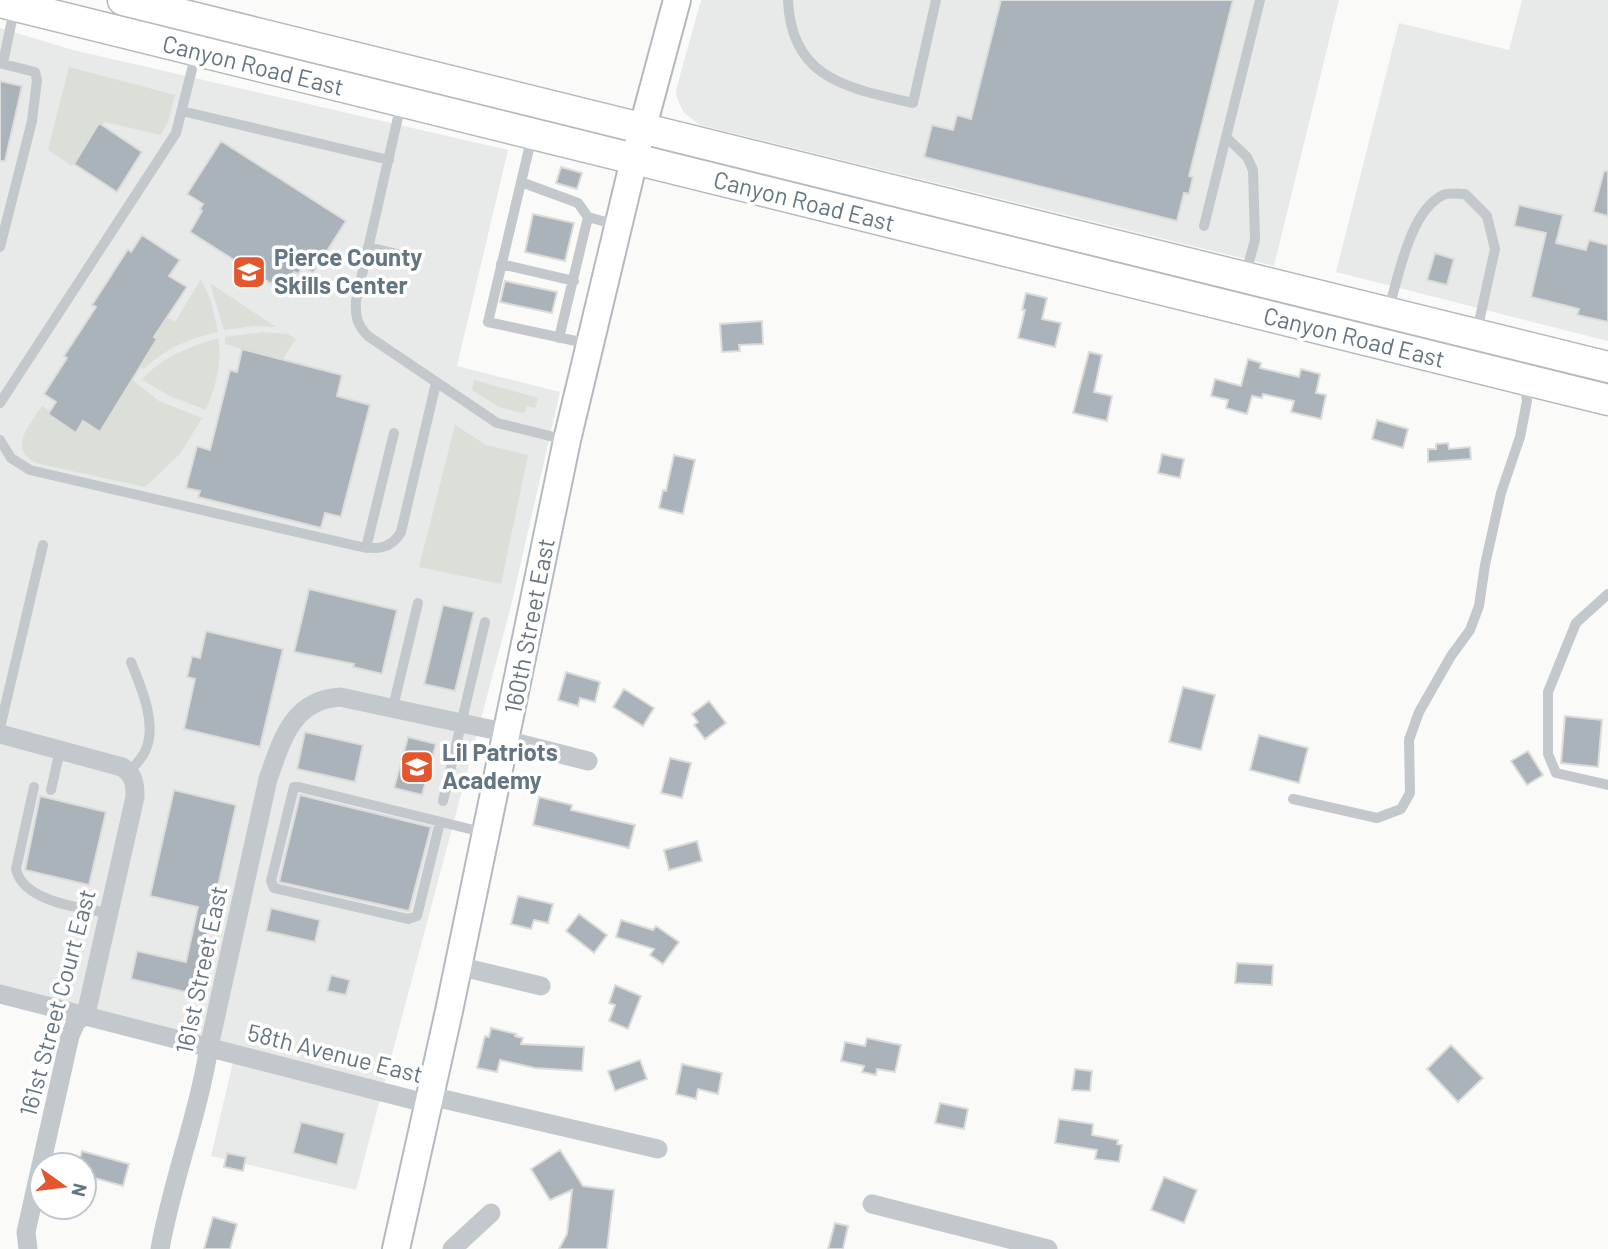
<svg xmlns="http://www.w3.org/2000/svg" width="1608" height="1249" viewBox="0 0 1608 1249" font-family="Barlow,sans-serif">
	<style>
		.built { fill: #e8e9e9 }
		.green { fill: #dadfd7 }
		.building { fill: #aab3b9; stroke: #dcdcda; stroke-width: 2 }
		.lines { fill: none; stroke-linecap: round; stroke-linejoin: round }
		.secondary-casing { stroke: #b3babf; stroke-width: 30 }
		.primary-casing { stroke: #b5babe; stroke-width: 33 }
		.service { stroke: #c3c8cc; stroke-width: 10 }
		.minor { stroke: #c3c8cc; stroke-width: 19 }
		.secondary { stroke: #fff; stroke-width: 26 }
		.primary { stroke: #fff; stroke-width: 30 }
		.labels { text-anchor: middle; stroke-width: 7; stroke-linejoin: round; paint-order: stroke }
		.street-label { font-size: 24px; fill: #657683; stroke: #fff }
		.poi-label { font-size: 24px; font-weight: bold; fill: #657683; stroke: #fff; text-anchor: start }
	</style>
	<rect width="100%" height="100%" fill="#fafaf8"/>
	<path class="built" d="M701,0H1339L1274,266L700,125L684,113L677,98L676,90Z
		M1522,0H1608V341L1336,272L1399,23L1509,50Z
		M0,28L73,50L508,150L457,366L560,392L511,606L356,1190L211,1156L233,1062L0,1000Z"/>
	<path class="green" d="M69,67L175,95L168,121L161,135L105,122L102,125L98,123L72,166L48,150Z
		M201,279L211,301L218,332C190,338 164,349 144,369L139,366L167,317L175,322Z
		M210,283L276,327L254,326L224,330Z
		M263,332L288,334L296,339L282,360L225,344V337Z
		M218,338C223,362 215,388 206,410L170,396L142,380C161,357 190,347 218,338Z
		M131,379L159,401L202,418L180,454L145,487L40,464C5,451 29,426 42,406L50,411L48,415L76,432L83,421L100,431L130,384L128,382Z
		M474,380L538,398L535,408L527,406L525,412L522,413L499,407L472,390Z
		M455,425L486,445L528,455L501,584L419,567Z"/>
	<path class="building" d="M1001,0H1233L1189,176L1193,177L1189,194L1184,193L1177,221L924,157L932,125L953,130L957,115L971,119Z
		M0,81L22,86L5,161H0Z
		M99,123L142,152L117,192L74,164Z
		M221,141L346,221L313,273L303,267L298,274L294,272L281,290L190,232L202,211L200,209L203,204L187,194Z
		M561,167L582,173L577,189L556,183Z
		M1604,171H1608V216L1593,212Z
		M1519,205L1563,215L1556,243L1586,250L1589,240L1608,245V322L1577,315L1579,309L1531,297L1546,233L1514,226Z
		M533,214L574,223L565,261L525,252Z
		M142,235L180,260L169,276L187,287L154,337L157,339L100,432L83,421L76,433L48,414L56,402L44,394L67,358L64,356L96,307L92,305L128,249L131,252Z
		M1435,253L1454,259L1447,285L1427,280Z
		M505,281L557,292L552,313L500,302Z
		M1026,293L1047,298L1042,319L1061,323L1055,347L1018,338L1025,310H1022Z
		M762,321L763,344L739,345L740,351L722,352L720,324Z
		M242,349L342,375L337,396L370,405L341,517L325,513L321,528L198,497L200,491L186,488L197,446L210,450L230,370L237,372Z
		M1089,352L1102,355L1094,392L1112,396L1107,421L1073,413Z
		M1248,359L1261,363L1260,368L1299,377L1301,369L1320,374L1316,393L1326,395L1321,419L1291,412L1294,401L1263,394L1262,398L1252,396L1247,414L1226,408L1228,400L1211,396L1215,379L1241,386Z
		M1377,420L1408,429L1403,448L1372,439Z
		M1448,443L1449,449L1470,447L1471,459L1428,462V449H1436V444Z
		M1162,454L1184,459L1180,478L1158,473Z
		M674,455L695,460L683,514L659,508L663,490L666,491Z
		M309,589L397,610L382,674L353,667L354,664L294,652Z
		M443,605L474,612L455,691L424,684Z
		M206,631L283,649L260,747L184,729L195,679L187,677L192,656L200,658Z
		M566,672L600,682L595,702L580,698L578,706L558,700Z
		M1183,687L1215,695L1201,750L1169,742Z
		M624,689L654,708L643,726L613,707Z
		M709,701L726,723L705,739L694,725L698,722L692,714Z
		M1565,716L1602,720L1598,767L1561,763Z
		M305,732L363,745L355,782L297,769Z
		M1259,735L1308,748L1299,783L1250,770Z
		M408,737L436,744L422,795L394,788Z
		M1528,751L1543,775L1527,785L1511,761Z
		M670,758L691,763L682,798L661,793Z
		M174,790L236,805L194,994L131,979L137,951L186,962L198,907L150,896Z
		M300,795L431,827L409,911L279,882Z
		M40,796L106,812L89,885L25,870Z
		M539,797L572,805L571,810L635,825L629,848L533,825Z
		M697,841L702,861L669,870L664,850Z
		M518,896L553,904L548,923L534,920L531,929L511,924Z
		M271,908L320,920L315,942L266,931Z
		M579,914L607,935L594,953L566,931Z
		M621,920L653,930L656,926L679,942L663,964L650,955L654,949L616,937Z
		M1237,963L1273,965L1272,985L1235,983Z
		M331,975L350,980L346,995L327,991Z
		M615,985L641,996L628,1029L609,1021L615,1005L609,1003Z
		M491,1028L516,1034L515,1036L523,1038L521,1044L584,1047L582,1071L535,1068L500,1060L497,1072L477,1068L485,1036L489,1037Z
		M867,1038L901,1045L895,1072L877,1069L876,1075L862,1072L864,1066L841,1061L845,1042L865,1046Z
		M1451,1045L1483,1078L1458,1102L1427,1069Z
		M640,1060L647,1079L615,1091L608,1071Z
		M682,1064L722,1073L718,1094L698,1089L696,1099L676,1094Z
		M1075,1069L1092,1071L1090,1091L1072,1090Z
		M940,1103L968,1109L964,1129L935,1123Z
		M1059,1119L1093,1124L1092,1135L1118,1140L1117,1144L1122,1145L1119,1162L1095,1159L1097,1150L1055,1143Z
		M301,1122L345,1133L337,1165L293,1153Z
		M560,1150L583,1186L614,1190L607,1249H559L567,1234L572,1190L550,1200L531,1169Z
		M82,1151L129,1164L123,1186L84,1175V1165H78Z
		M227,1153L246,1157L243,1171L224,1167Z
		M1164,1177L1197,1190L1184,1223L1151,1210Z
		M213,1217L237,1224L230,1249H204Z
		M835,1223L848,1226L843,1249H828Z"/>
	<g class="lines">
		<g class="secondary-casing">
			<path id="secondary" d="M396,1249L449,1011L567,440L634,160L677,0"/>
		</g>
		<g class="primary-casing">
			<path id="primary" d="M123,0L1608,367
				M0,2L1608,400"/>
		</g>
		<path class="service" d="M788,0C791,80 849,88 913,103L936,0
			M0,63L35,72L37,80L32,121L0,247
			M3,63L14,10
			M401,104L356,301C355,316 357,325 368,336L497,423L566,440
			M182,111L389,160
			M532,136L488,322L590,344
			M1226,137L1247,157L1253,170L1255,240L1245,276
			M521,182L578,203L588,217
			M1204,226L1260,0
			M368,247L414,258
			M501,264L574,281
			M1389,308C1399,275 1410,211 1443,195C1449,192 1458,194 1465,194L1487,216L1495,249L1477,331
			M559,338L588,217L617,225
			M0,403L176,133L196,53
			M0,440L11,458L30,470L357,546C375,550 391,550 401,532L436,383
			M366,548L394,433
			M1608,594L1576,623L1548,692V754L1556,773L1608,785
			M393,707L418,603
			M0,728L43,545
			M129,772C135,765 143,758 146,749C157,723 141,687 131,662
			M34,787L16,869C23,902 81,908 109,913
			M51,790L60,750
			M1293,799L1377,818L1401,809L1410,793L1409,740L1419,712L1451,656L1470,630L1479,606L1485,565L1501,493L1520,437L1527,401L1524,383
			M443,801L485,622
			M440,822L417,916L408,919L274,888L271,881L294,787H299L486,833"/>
		<path class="minor" d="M0,734L122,767C134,775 135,783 135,797L86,1014L76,1022L70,1036L26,1232L28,1249
			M506,740L588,761
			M458,966L541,986
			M0,994L429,1104L438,1099H443L658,1149
			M872,1204L1048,1249
			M160,1249C172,1181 198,1116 209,1047L268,779C282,740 292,700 340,697L508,733
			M452,1249L491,1213"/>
		<use href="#secondary" class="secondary"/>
		<use href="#primary" class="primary"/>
	</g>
	<defs>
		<g id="university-square" transform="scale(1.75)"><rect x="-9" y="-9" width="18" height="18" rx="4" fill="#e4572e" stroke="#fff"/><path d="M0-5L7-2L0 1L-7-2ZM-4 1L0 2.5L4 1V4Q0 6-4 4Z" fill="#fff"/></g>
		<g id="school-square" transform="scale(1.75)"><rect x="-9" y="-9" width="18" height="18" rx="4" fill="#e4572e" stroke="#fff"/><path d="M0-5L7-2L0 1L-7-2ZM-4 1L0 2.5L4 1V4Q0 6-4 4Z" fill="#fff"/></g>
	</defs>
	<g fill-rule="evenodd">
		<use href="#university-square" x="249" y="272"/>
		<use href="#school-square" x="417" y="767"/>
	</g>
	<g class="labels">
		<g class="street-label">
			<text transform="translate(253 66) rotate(14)" y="8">Canyon Road East</text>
			<text transform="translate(804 202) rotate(14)" y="8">Canyon Road East</text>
			<text transform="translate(1354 338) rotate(14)" y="8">Canyon Road East</text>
			<text transform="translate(530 626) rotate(-79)" y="8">160th Street East</text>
			<text transform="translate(202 970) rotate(-78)" y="8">161st Street East</text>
			<text transform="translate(58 1003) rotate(-75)" y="8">161st Street Court East</text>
			<text transform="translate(335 1054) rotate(14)" y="8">58th Avenue East</text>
		</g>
		<g class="poi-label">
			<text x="274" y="266">Pierce County<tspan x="274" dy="28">Skills Center</tspan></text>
			<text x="442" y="761">Lil Patriots<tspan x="442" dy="28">Academy</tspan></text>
		</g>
	</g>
	<g transform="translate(63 1186) rotate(104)"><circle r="33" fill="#ffffff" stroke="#c1c8cd" stroke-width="2"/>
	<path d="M0-5L12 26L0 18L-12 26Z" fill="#e4572e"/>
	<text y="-10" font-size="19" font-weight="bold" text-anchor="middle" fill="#657683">N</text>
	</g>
</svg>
